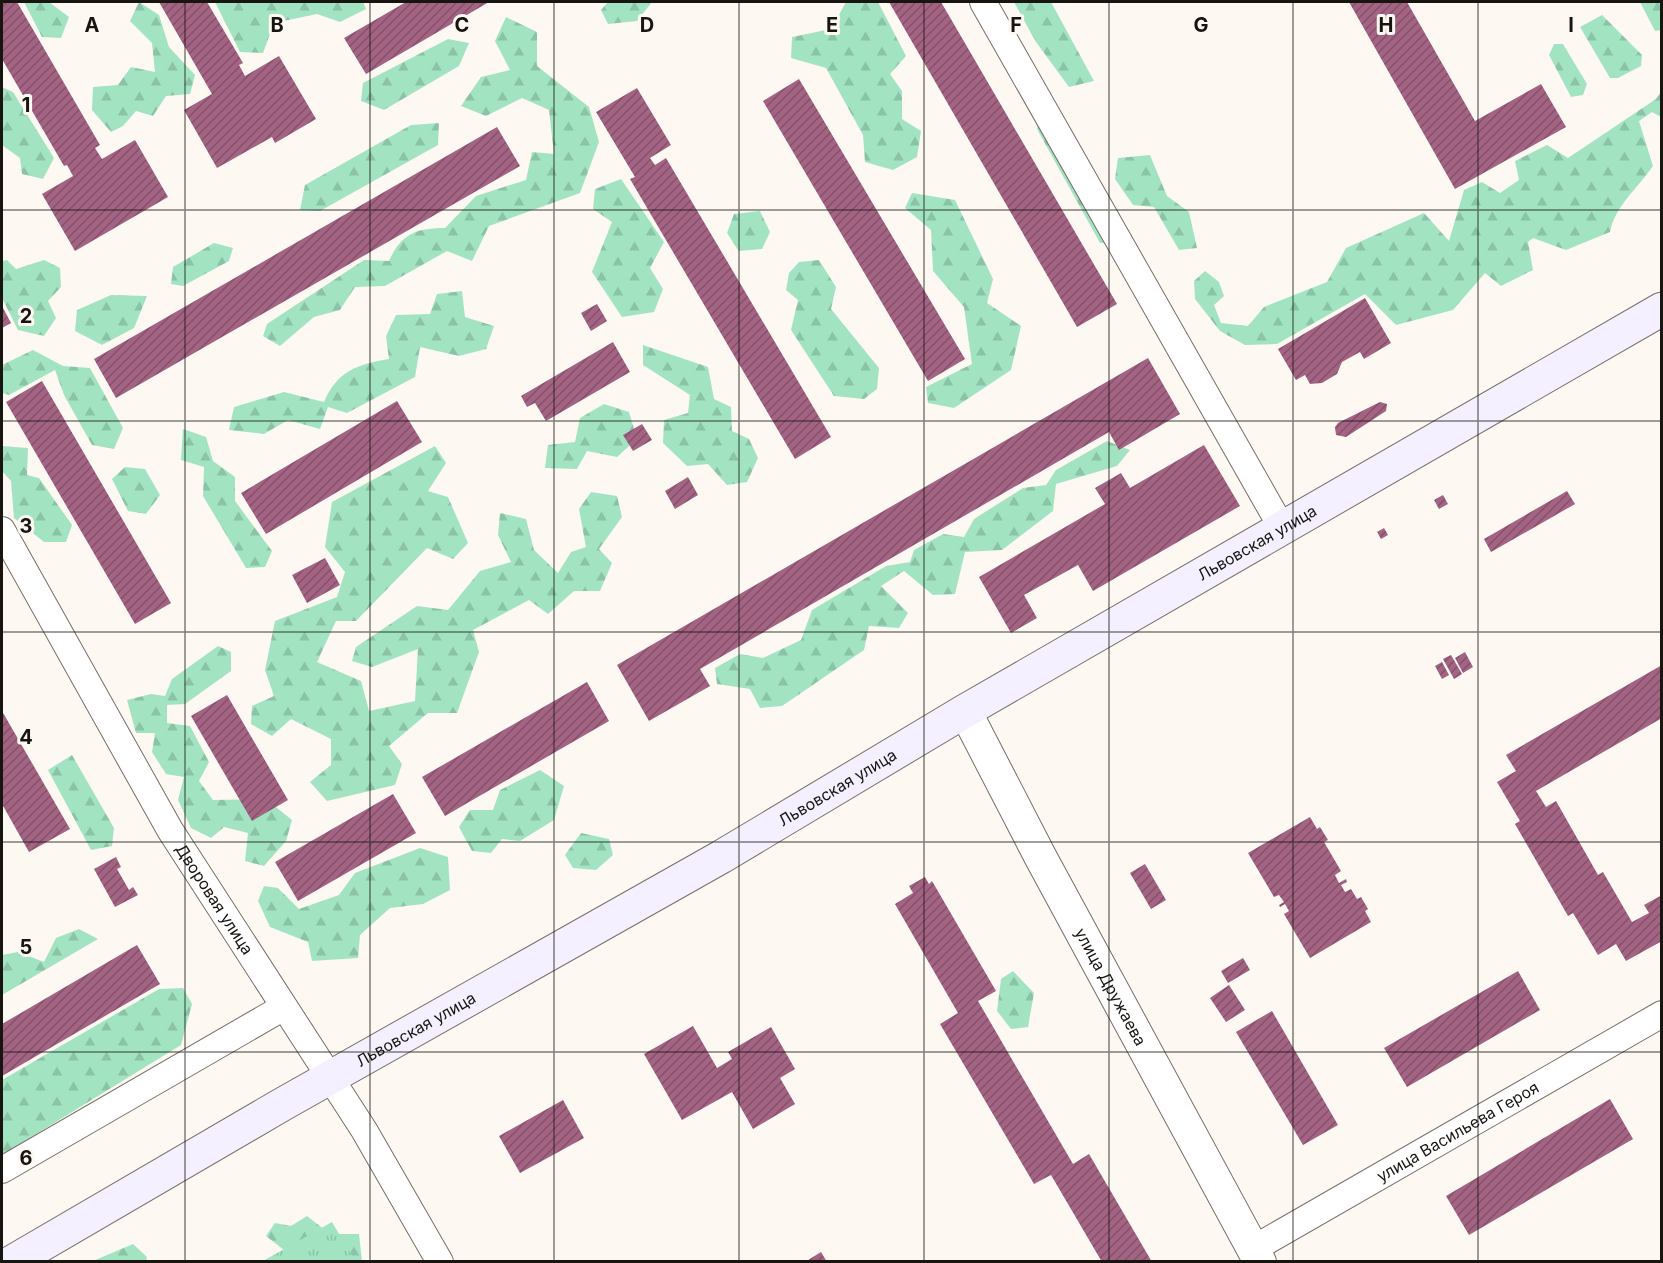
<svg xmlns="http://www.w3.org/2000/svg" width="1663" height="1263" viewBox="0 0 1663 1263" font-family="Inter,sans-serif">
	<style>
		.forest { fill: url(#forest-firs) }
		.park { fill: url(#park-tufts) }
		.building { fill: url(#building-hatch) }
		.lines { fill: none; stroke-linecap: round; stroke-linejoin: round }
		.minor-casing { stroke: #776e66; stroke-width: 28 }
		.tertiary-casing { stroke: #776e66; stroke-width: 34 }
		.secondary-casing { stroke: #776e66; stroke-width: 35 }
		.minor { stroke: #fff; stroke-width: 26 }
		.tertiary { stroke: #fff; stroke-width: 32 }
		.secondary { stroke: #f5f0ff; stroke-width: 33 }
		.grid { fill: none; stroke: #181511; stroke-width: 1.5; stroke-opacity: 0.55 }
		.labels { text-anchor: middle; stroke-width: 6; stroke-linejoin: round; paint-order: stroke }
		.street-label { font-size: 16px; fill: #181511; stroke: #fef8f2 }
		.grid-label { font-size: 20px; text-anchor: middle; font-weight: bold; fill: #181511; stroke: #fef8f2; stroke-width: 6; stroke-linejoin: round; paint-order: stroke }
	</style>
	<defs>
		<pattern id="forest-firs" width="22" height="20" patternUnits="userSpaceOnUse" patternTransform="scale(1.5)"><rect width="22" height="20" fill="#a2e4c2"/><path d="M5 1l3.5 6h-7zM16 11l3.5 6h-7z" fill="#8bc3a6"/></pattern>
		<pattern id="park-tufts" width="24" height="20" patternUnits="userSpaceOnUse" patternTransform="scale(1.5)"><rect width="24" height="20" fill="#a2e4c2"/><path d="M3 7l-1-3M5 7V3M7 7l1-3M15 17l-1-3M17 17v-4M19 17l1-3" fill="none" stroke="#8bc3a6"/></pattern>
		<pattern id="building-hatch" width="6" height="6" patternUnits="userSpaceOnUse" patternTransform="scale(1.5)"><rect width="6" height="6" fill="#a36383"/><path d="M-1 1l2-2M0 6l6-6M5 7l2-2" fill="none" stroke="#84506a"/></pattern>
	</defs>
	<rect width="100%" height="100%" fill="#fef8f2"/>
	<path class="forest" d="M24,2H49L69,17L61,38L42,37Z
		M139,2L159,15L169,47L195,75L190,94L166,96L153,116L136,111L123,126L111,132L92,110L93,87L118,85L131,67L155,72L152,43L130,21Z
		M215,2H363L366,9L340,22L317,14L274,23L263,53L240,52Z
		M608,2H652L637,21L608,24L601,10Z
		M846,2H878L906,56L890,74L902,91V119L921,131L917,157L893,170L865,162L863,135L826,68L791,58L792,37L831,29Z
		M1014,2H1051L1094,81L1069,87L1036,42Z
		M1640,2L1661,3V30L1655,31Z
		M1602,15L1642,55L1641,66L1618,78H1610L1580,27Z
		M506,17L537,32V66L589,107L599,142L580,193L489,226L472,261L447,251L385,286L355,287L340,310L314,317L280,346L263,336L267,324L364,260L389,261C401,234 416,228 445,228L476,196L526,180L532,152L554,154L549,110L522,98L486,116L461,106L481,77L510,70L495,41Z
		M448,39L469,43L459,66L384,110L361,101L363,83Z
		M1554,44H1563L1587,84L1583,95L1571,97L1549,55Z
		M2,87L13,92L54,158L43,179L22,174L20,158L2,145Z
		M1661,92V117L1652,112L1639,121L1653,166C1638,188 1615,206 1610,232L1566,250L1533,238L1528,242L1533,270L1501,286L1485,273L1453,310L1396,325L1365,294L1277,344L1245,345L1220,331L1195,299L1194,281L1205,271L1219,282L1224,296L1214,305L1221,323L1248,326L1264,307L1327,282L1346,248L1424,213L1449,241L1464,190L1482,182L1500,193L1519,180L1515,161L1547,145L1568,158L1656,99Z
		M1040,113L1112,243H1100L1037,129Z
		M439,123L438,145L320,211L300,210L305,185L411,125Z
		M1150,155L1167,196L1189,212L1197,248L1179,250L1154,207L1133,205L1115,179L1118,158Z
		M621,179L664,242L650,268L663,289L654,312L622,317L592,272L612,222L593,209L595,189Z
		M912,193L955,200L993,279L987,303L1021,326L1011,370L954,408L928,403L926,387L972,364L964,307L933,271L931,230L905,208Z
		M760,211L770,232L762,249L739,251L727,233L734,214Z
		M214,243L233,248L229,261L183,286L171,284L173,267Z
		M7,260L16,269L44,260L60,268L61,287L48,301L56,318L44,336L18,330L2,298V261Z
		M819,260L836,287L831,309L879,368L877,389L864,399L834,396L791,330L798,300L786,290L789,273L799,262Z
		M462,291L465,317L494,326L486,349L459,356L420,347L415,377L347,413L328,407L320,429L288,420L264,434L229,430L234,407L284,392L324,402C337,371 358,364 389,359L386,336L396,315L430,314L437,294Z
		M111,295L147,296L134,328L102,345L75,331L77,310Z
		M643,345L708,367L714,399L731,407L732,431L749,439L758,458L747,482L727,485L708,464L687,466L663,443L664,420L688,413L690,395L643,365Z
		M33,350L63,366L90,368L123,428L114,449L92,445L64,395L55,370L9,395L2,393V365Z
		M604,404L629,412L637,439L617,457L587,451L577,469L545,468L548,445L575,442L580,418Z
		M183,429L206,437L213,461L235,477V501L272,551L265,567L246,568L203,496L204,467L181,460Z
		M1107,441L1130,450L1117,466L1056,484L1053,511L1002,550L965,552L955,594L933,595L904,571L881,586L908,613L899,628L869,626L864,650L782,706L760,708L750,689L717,684L715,668L740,654L763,658L801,640L812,610L886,566L910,562L914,550L943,534L964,537L974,519L1023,488L1046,485L1056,470Z
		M2,446L28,448L27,475L39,478L72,525L66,542H44L14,518L11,481L2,471Z
		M435,446L446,463L428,491L448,497L468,543L453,559L427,548L356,621H336L317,662L361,681L369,711L415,701L418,649L372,667L352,661L356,647L417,606L448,610L480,571L511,562L498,535L500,513L526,519L534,550L558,573L571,552L586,547L579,509L591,492L617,496L622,517L599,549L612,563L600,591H574L548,614L529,600L473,630L479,652L457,713H428L389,746L402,764L395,785L327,801L310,782L331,765V739L291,719L272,736L251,724L252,706L274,696L265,670L275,621L337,597L345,572L325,547L332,502Z
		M125,467L145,469L160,495L146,514L128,511L112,479Z
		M218,646L231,652V671L185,704L167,705V723L190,726L209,762L199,781L213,800L266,799L292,820L286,841L264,866L245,861L248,833L224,827L211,838L191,828L178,800L184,777L166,774L152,752L155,733H136L127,700L151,694L165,696L172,679Z
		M72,755L114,828L112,846L91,850L48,770Z
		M540,770L564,786L554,820L520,841L502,839L491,853L472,851L459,827L470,810H493L500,790Z
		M581,833L609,839L613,855L596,870L573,868L565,855Z
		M420,848L448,857L450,890L423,904L390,908L360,935L358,958L312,961L308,942L270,927L258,901L264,886L278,888L299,909L339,895L355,873Z
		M79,929L98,939L2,995V955L18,952L44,962L56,938Z
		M1013,971L1034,993L1028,1027L1011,1029L997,1011L1001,979Z
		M183,988L192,1004L181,1045L2,1155V1080L159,989Z
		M307,1216L330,1234H359L362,1261L293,1257L266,1236L275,1223L291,1226Z
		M133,1244L147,1257L146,1261H93Z"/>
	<path class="park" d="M332,1222L355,1261H263Z"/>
	<path class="building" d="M2,2H17L100,145L95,148L102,159L135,140L168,197L75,251L42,194L73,176L67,165L64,166L2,59Z
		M159,2H207L243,63L239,65L245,76L279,56L316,119L275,143L272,137L217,168L184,110L212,94Z
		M406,2H489L366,74L344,38Z
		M889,2H941L1117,304L1077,327Z
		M1349,2H1407L1475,121L1541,84L1566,127L1455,189Z
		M799,79L965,359L928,381L763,101Z
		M637,88L671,145L650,158L655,165L666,158L831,437L795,459L630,179L635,177L596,112Z
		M497,127L520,166L116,398L94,359Z
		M1365,298L1391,343L1364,359L1360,352L1342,362L1337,374L1322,383L1310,384L1305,375L1296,380L1278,349Z
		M597,304L607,321L591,331L581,313Z
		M2,306L11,323L2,328Z
		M613,342L630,372L546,421L535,403L527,407L521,396Z
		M1148,358L1180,414L1119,450L1109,432L700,669L710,686L649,721L617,665Z
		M42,381L171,603L135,624L6,402Z
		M397,401L422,442L266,534L241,493Z
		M1380,402L1387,404L1386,411L1346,437L1336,435L1335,427L1338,423Z
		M642,424L652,440L633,451L623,435Z
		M1204,445L1240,506L1093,591L1078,565L1024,595L1037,618L1011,633L979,577L1105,504L1095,488L1121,473L1130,488Z
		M688,477L698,495L675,509L665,491Z
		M1567,491L1575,504L1491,552L1484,539Z
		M1443,495L1448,504L1439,509L1434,500Z
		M1384,528L1388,535L1381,539L1377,532Z
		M325,558L340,585L307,603L292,575Z
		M1465,652L1473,667L1463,673L1455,658Z
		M1451,655L1462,674L1454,679L1443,659Z
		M1442,662L1449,675L1442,679L1435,666Z
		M1662,665V718L1536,791L1546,807L1556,801L1598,875L1603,872L1632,922L1649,913L1644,905L1662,895V941L1626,961L1616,944L1598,955L1573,913L1568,916L1515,824L1520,821L1497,782L1516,771L1506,755Z
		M587,682L609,721L445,816L422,777Z
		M227,695L288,800L252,821L191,716Z
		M2,711L70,829L29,852L2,804Z
		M393,794L416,833L298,901L275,862Z
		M1310,817L1317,829L1320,827L1328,840L1324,842L1341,871L1335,875L1339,883L1346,879L1347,882L1341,885L1345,892L1351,889L1357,899L1361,897L1368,909L1365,911L1371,922L1310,958L1284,914L1289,911L1285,904L1280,907L1279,905L1284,902L1279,895L1274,897L1248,853Z
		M116,857L121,867L117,869L129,890L133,887L138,895L115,907L94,869Z
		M1145,864L1166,900L1151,909L1130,873Z
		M925,877L929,884L932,881L996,991L978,1001L1073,1164L1089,1154L1152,1262H1102L1051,1175L1034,1184L940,1024L958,1013L895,904L913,893L909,886Z
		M137,945L160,984L2,1076V1024Z
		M1243,958L1250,970L1228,983L1221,971Z
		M1518,971L1540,1010L1407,1087L1384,1048Z
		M1229,985L1245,1010L1226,1022L1210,998Z
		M1272,1011L1338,1125L1303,1145L1236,1032Z
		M693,1026L717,1068L732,1059L728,1052L771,1027L795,1069L780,1078L795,1104L753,1129L732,1092L682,1120L644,1054Z
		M1610,1099L1633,1139L1469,1235L1446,1196Z
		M563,1100L584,1138L520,1173L499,1136Z
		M821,1252L827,1262H805Z"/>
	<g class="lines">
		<g class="minor-casing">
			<g id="minor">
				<path d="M983,2L1282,528"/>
				<path id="s1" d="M2,530L170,830L364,1130L440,1262"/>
				<path d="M2,1170L284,1007"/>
				<path id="s2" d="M1253,1249L1662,1014"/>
			</g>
		</g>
		<g class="tertiary-casing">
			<g id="tertiary">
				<path id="s3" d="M965,711L1041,858L1260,1262"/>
			</g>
		</g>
		<g class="secondary-casing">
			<g id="secondary">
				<path id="s4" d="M12,1262L283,1104L721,857L965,711L1662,309"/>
			</g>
		</g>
		<use href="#minor" class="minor"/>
		<use href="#tertiary" class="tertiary"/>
		<use href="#secondary" class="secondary"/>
	</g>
	<path class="grid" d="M185,2V1262M370,2V1262M554,2V1262M739,2V1262M924,2V1262M1109,2V1262M1293,2V1262M1478,2V1262M2,210H1662M2,421H1662M2,632H1662M2,842H1662M2,1052H1662"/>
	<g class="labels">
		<g class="street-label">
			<text dy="6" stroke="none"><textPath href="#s4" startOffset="1438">Львовская улица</textPath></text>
			<text dy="6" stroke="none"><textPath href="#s4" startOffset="952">Львовская улица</textPath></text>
			<text dy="6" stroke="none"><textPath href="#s1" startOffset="426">Дворовая улица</textPath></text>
			<text dy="6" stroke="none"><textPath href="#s3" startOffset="312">улица Дружаева</textPath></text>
			<text dy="6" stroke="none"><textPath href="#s4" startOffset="466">Львовская улица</textPath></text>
			<text dy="6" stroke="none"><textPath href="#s2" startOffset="236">улица Васильева Героя</textPath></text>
		</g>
	</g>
	<g class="grid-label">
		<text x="92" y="32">A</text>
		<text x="277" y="32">B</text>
		<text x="462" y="32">C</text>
		<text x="647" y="32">D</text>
		<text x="832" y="32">E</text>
		<text x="1016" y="32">F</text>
		<text x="1201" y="32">G</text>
		<text x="1386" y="32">H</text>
		<text x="1571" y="32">I</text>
		<text x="26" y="112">1</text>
		<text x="26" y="323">2</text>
		<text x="26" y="533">3</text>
		<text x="26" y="744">4</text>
		<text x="26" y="954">5</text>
		<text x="26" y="1165">6</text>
	</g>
	<rect width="1663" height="1263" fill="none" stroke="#181511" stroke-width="6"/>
</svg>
